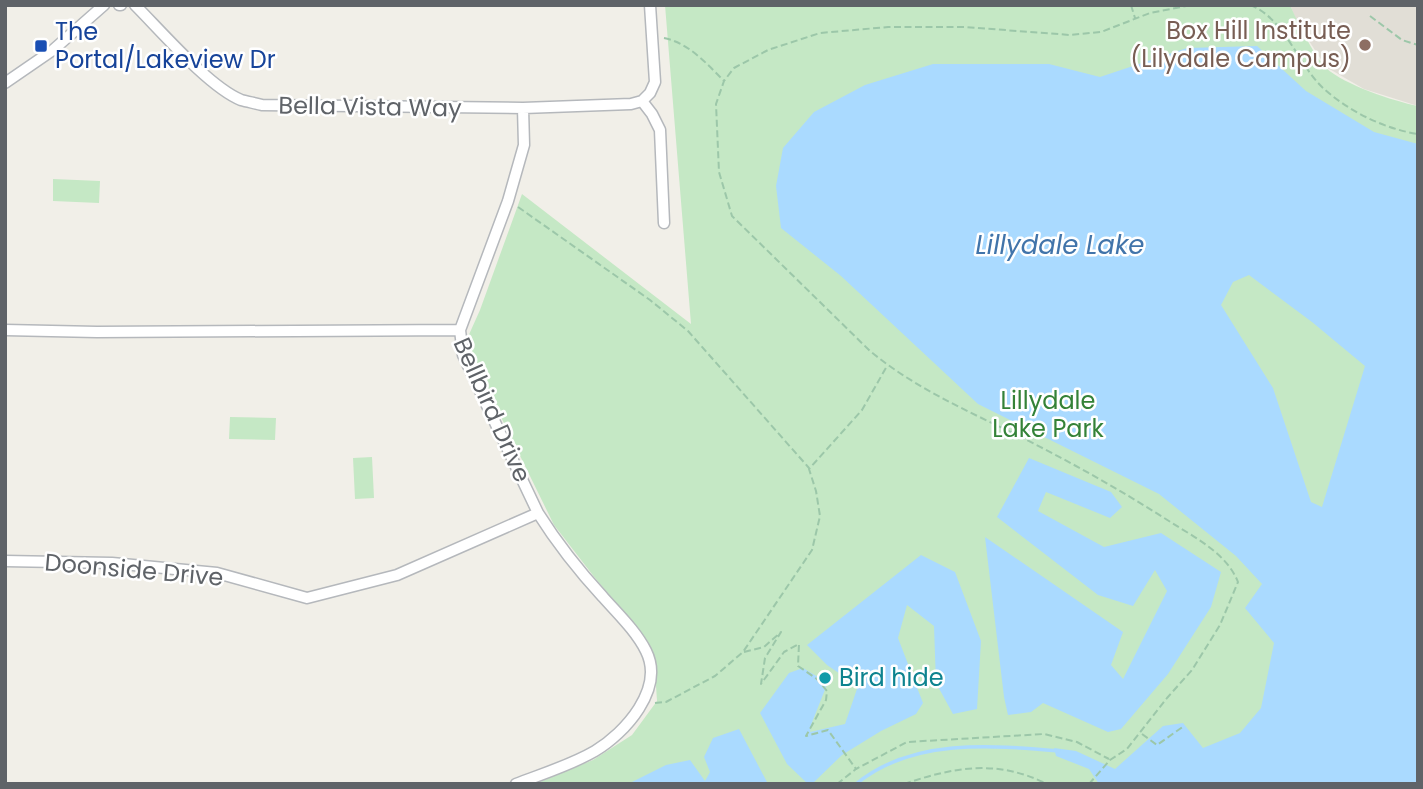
<svg xmlns="http://www.w3.org/2000/svg" width="1423" height="789" viewBox="0 0 1423 789" font-family="Poppins,sans-serif">
	<style>
		.education { fill: #e1ded6 }
		.green { fill: #c5e8c5 }
		.water { fill: #aadaff; fill-rule: evenodd }
		.lines { fill: none; stroke-linecap: round; stroke-linejoin: round }
		.stream { stroke: #aadaff; stroke-width: 3.5 }
		.street-casing { stroke: #b5b8bc; stroke-width: 13 }
		.path { stroke: #9cc7a9; stroke-width: 2; stroke-dasharray: 7 3.5; stroke-linecap: butt }
		.street { stroke: #fff; stroke-width: 10 }
		.education-dot { fill: #8d6e63; stroke: #fff; stroke-width: 2.5 }
		.transit-dot { fill: #1a4fb4; stroke: #fff; stroke-width: 2.5 }
		.culture-dot { fill: #0f9aa8; stroke: #fff; stroke-width: 2.5 }
		.labels { text-anchor: middle; stroke-width: 5; stroke-linejoin: round; paint-order: stroke }
		.education-label { font-size: 24px; fill: #785e54; stroke: #fff; text-anchor: end }
		.transit-label { font-size: 24px; fill: #164399; stroke: #fff; text-anchor: start }
		.street-label { font-size: 24px; fill: #5f6368; stroke: #fff }
		.park-label { font-size: 24px; fill: #348238; stroke: #fff }
		.culture-label { font-size: 24px; fill: #0d838f; stroke: #fff; text-anchor: start }
		.water-label { font-size: 26px; font-style: italic; fill: #4174aa; stroke: #fff }
	</style>
	<rect width="100%" height="100%" fill="#f1efe8"/>
	<path class="education" d="M1290,5H1418V106L1364,89L1326,67L1298,24Z"/>
	<path class="green" d="M665,5H1290C1297,21 1314,56 1326,68C1345,85 1393,101 1418,106V784H535L593,760L632,735L657,701L654,655L643,635L595,578L554,525L498,411L467,339L480,310L522,194L691,324Z
		M53,179L100,181L99,203L53,201Z
		M230,417L276,418L275,440L229,439Z
		M372,457L374,498L355,499L353,458Z"/>
	<path class="water" d="M1257,46L1306,91L1374,132L1418,144V784H1099L1089,769L1056,756L1054,748L1076,751L1115,769L1163,726L1183,723L1203,748L1240,733L1261,708L1274,643L1245,608L1262,584L1236,556L1159,494L978,404L841,276L781,228L776,186L783,148L814,112L865,85L933,64H1049L1100,77L1187,48ZM1249,275L1312,322L1365,366L1322,507L1311,502L1273,388L1221,305L1233,282Z
		M1029,458L1111,492L1122,507L1110,518L1046,492L1038,511L1104,547L1161,533L1221,572L1211,607L1168,674L1121,729L1108,732L1043,703L1031,712L1008,715L1004,697L985,537L1123,632L1111,665L1123,679L1167,591L1155,570L1133,606L1098,595L997,517Z
		M921,555L955,572L981,641L977,709L953,714L936,683L934,626L907,605L898,638L923,703L916,714L881,731L842,755L812,784H808L787,764L760,713L789,673L803,668L823,680L826,687L811,725L810,732L845,724L858,686L827,665L807,645Z
		M739,729L768,784H628L666,765L690,760L705,781L710,772L704,757L713,738Z"/>
	<g class="lines">
		<path class="stream" d="M856,784C912,738 991,745 1059,751"/>
		<g class="street-casing">
			<path id="street" d="M119,5H121
				M135,5C161,31 209,87 241,100C248,102 255,103 262,105L523,108L631,104L642,101
				M650,5L655,82L650,93L642,101L652,114L660,130L664,223
				M5,83L53,50L104,5
				M5,330L97,332L460,330
				M5,561L112,563L217,573L307,598L397,575L538,513
				M516,784C542,774 571,765 595,751C625,733 665,689 646,651C636,631 618,614 603,597C579,571 557,543 538,513L463,355L460,330L508,201L524,145L523,108"/>
		</g>
		<path class="path" d="M1131,5L1135,18
			M1250,5C1284,18 1297,62 1321,86C1346,110 1384,129 1418,134
			M1370,16L1402,40L1418,45
			M664,38C689,43 707,64 724,81
			M518,207L650,300L688,331L809,468
			M744,652L764,647L781,632L765,658L761,684L784,652L799,644L798,666L817,679L827,691L826,700L806,736L828,730L856,769
			M655,703L666,702L715,676L743,652L812,550L820,516L816,491L809,469L862,410L887,366
			M1142,734L1157,745L1184,726
			M837,784L856,769L907,742L1044,734L1077,742L1109,759
			M904,784C954,767 997,759 1047,784
			M1089,784L1110,760L1127,749L1167,698L1192,670L1220,625L1238,582C1227,554 1196,538 1172,523C1124,492 1074,464 1023,438C970,412 916,389 870,351L732,216L719,172L716,104L724,81L734,68L768,50L820,33L888,27H965L1070,35L1101,32L1150,13L1192,5"/>
		<use href="#street" class="street"/>
	</g>
	<circle class="education-dot" cx="1365" cy="45" r="7"/>
	<rect class="transit-dot" x="34" y="39" width="14" height="14" rx="3.5"/>
	<circle class="culture-dot" cx="825" cy="678" r="7"/>
	<g class="labels">
		<g class="education-label">
			<text x="1351" y="39">Box Hill Institute<tspan x="1351" dy="28">(Lilydale Campus)</tspan></text>
		</g>
		<g class="transit-label">
			<text x="55" y="40">The<tspan x="55" dy="28">Portal/Lakeview Dr</tspan></text>
		</g>
		<g class="street-label">
			<text transform="translate(370 107) rotate(1)" y="8">Bella Vista Way</text>
			<text transform="translate(492 410) rotate(66)" y="8">Bellbird Drive</text>
			<text transform="translate(134 570) rotate(5)" y="8">Doonside Drive</text>
		</g>
		<g class="park-label">
			<text x="1048" y="409">Lillydale<tspan x="1048" dy="28">Lake Park</tspan></text>
		</g>
		<g class="culture-label">
			<text x="839" y="686">Bird hide</text>
		</g>
		<g class="water-label">
			<text x="1060" y="254">Lillydale Lake</text>
		</g>
	</g>
	<rect width="1423" height="789" fill="none" stroke="#5f6368" stroke-width="14"/>
</svg>
